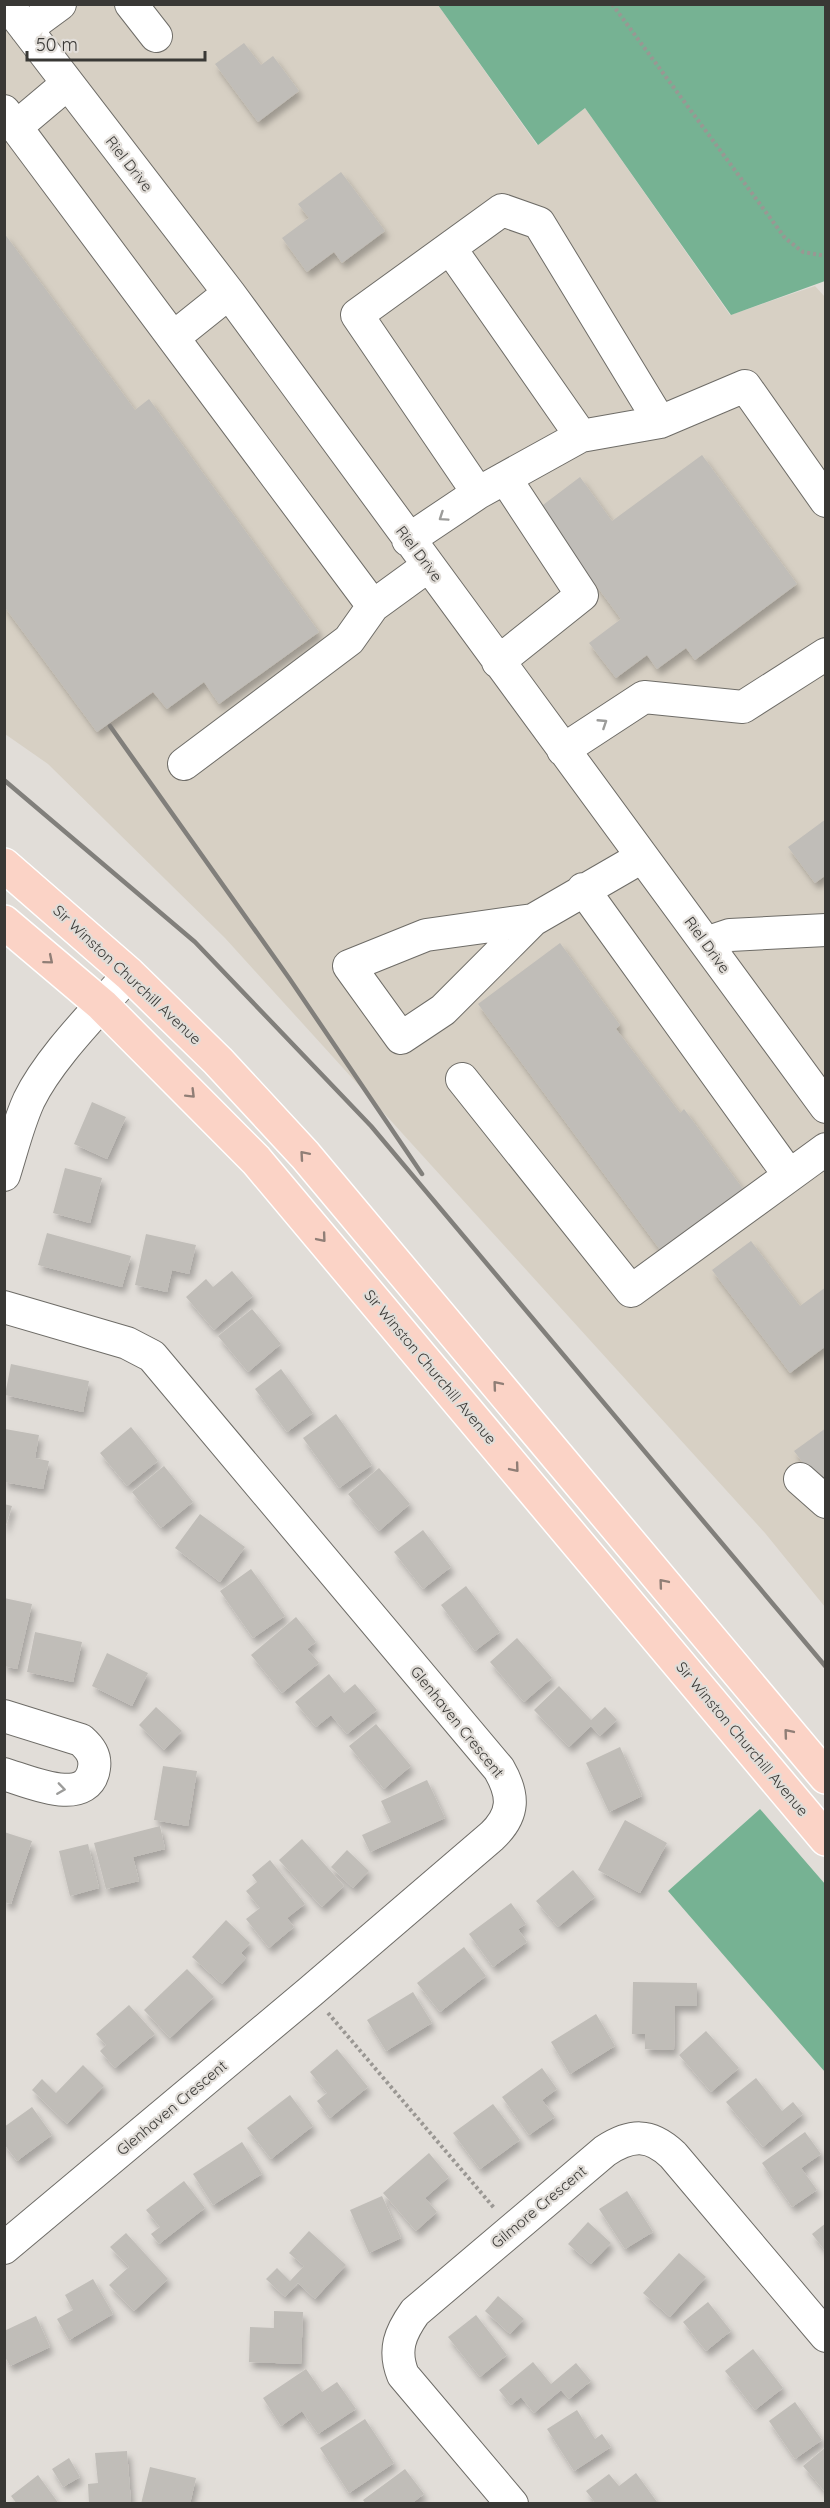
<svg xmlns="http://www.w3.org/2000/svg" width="830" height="2508" viewBox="0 0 830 2508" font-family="Quicksand,sans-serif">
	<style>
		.built { fill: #d7d0c4 }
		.forest { fill: #76b293 }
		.building { fill: #c0bdb8; filter: url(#shadow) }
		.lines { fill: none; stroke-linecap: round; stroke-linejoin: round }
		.minor-casing { stroke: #6e6c67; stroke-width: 34 }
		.major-casing { stroke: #fff; stroke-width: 36 }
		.path { stroke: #9a9793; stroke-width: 4; stroke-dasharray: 3 3; stroke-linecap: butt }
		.minor { stroke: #fff; stroke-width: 32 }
		.major { stroke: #fbd3c6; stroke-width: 33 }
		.rail { stroke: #817f7b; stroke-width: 4.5 }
		.oneway { stroke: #9c9c9a }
		.oneway2 { stroke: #907e76 }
		.labels { text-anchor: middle; stroke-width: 4.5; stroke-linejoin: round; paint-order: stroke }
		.street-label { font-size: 15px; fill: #393835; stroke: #e1ddd8 }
	</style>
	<defs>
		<filter id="shadow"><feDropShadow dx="3.5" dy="6" stdDeviation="3" flood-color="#0004"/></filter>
	</defs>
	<rect width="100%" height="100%" fill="#e1ddd8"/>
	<path class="built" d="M4,5H438L537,145L585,108L730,315L815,286L825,297V1607L765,1533L225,938L48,764L5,734Z"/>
	<path class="forest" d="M438,5H825V281L731,315L585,108L538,145Z
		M760,1809L825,1884V2072L668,1891Z"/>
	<path class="building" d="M244,43L261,65L273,56L299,91L258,122L215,64Z
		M341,172L385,231L342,263L334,252L307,272L282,238L309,218L298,204Z
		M4,233L135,410L149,399L319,632L219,704L204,682L167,709L153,692L97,732L4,606Z
		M702,455L797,584L695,660L686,648L657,669L647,655L616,678L589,643L621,619L539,508L580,477L612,521Z
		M826,819V875L815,883L788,847Z
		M560,943L620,1025L616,1029L680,1113L684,1109L746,1193L664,1255L478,1004Z
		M92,1102L126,1117L107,1159L74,1144Z
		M65,1168L102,1178L90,1223L53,1213Z
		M47,1233L131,1256L122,1287L38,1265Z
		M146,1234L196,1245L189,1274L172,1270L167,1292L135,1285Z
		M751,1241L800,1306L826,1287V1346L790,1373L712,1270Z
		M232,1271L253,1296L214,1330L186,1297L206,1279L213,1287Z
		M252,1309L281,1344L248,1372L218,1336Z
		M11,1364L89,1381L83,1412L5,1395Z
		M281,1369L313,1413L287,1432L255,1389Z
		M336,1414L372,1465L339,1488L303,1438Z
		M131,1427L158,1461L127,1486L100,1453Z
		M826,1428V1493L794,1451Z
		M5,1429L39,1435L35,1458L49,1461L43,1489L4,1482Z
		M164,1466L193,1502L161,1528L132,1492Z
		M379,1468L410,1504L379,1531L348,1494Z
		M4,1504L12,1506L5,1528H4Z
		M200,1514L245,1547L220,1582L175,1548Z
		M423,1530L451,1567L423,1589L394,1552Z
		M251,1569L285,1616L253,1638L220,1591Z
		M466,1586L500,1632L475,1651L441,1605Z
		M4,1598L32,1604L17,1669L4,1666Z
		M296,1617L316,1642L307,1649L319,1663L282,1693L251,1655Z
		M35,1632L82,1642L73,1682L27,1672Z
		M517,1638L552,1678L524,1702L490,1662Z
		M107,1653L148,1673L132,1706L92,1686Z
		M329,1674L344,1693L355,1684L377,1710L347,1734L331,1715L316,1727L295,1702Z
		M559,1686L591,1720L605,1707L617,1720L600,1736L591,1726L569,1747L534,1710Z
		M156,1707L182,1731L164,1750L139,1725Z
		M376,1724L411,1766L384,1789L349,1746Z
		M620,1747L642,1796L609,1812L586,1763Z
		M163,1766L197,1771L188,1826L154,1820Z
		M427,1780L445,1818L370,1852L362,1835L391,1822L381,1801Z
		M625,1820L667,1843L640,1893L598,1870Z
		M160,1826L165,1849L133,1857L139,1881L106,1889L94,1843Z
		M4,1832L32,1841L11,1904L4,1902Z
		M302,1839L344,1886L322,1907L279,1860Z
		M88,1844L99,1888L70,1896L59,1851Z
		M347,1850L369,1871L353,1888L331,1867Z
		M270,1860L305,1904L287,1918L294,1927L269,1948L246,1919L260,1908L246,1891L257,1882L252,1875Z
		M573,1870L595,1897L558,1927L536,1901Z
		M511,1903L526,1924L518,1929L527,1942L493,1967L469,1934Z
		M226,1920L250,1943L241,1953L246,1958L222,1984L192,1957Z
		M464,1947L486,1976L440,2012L417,1983Z
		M187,1969L214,1997L170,2038L144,2010Z
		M633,1982L697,1983V2006H675L674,2050L645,2049V2034H632Z
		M413,1992L432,2023L386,2051L367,2020Z
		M129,2005L155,2034L115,2068L100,2051L106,2045L96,2034Z
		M596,2014L615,2046L570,2074L551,2042Z
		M706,2031L739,2068L711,2092L679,2055Z
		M337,2049L368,2087L330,2118L317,2101L327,2093L310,2072Z
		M83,2065L104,2086L67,2124L32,2090L42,2079L56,2093Z
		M542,2068L557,2089L542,2100L555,2117L529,2135L502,2097Z
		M756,2078L782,2111L793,2102L803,2114L763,2147L726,2102Z
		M290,2095L313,2126L271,2159L247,2128Z
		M493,2104L520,2140L480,2169L453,2133Z
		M32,2107L52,2135L17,2161L4,2144V2127Z
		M805,2132L821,2154L801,2168L817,2190L792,2207L762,2163Z
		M242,2142L262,2174L213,2205L193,2174Z
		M429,2153L449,2177L425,2198L437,2212L416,2231L383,2193Z
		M184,2181L205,2208L159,2244L151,2234L160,2227L146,2210Z
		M627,2191L653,2232L625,2249L599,2209Z
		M382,2196L401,2238L369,2253L350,2210Z
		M588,2222L611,2243L591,2264L568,2244Z
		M826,2223V2252L812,2234Z
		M309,2231L346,2265L315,2299L298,2283L285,2297L266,2279L277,2268L290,2281L304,2266L289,2253Z
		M126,2233L168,2279L134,2311L109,2285L129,2267L110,2247Z
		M679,2253L706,2277L670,2317L643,2293Z
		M93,2279L113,2314L69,2340L57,2319L73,2310L65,2295Z
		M498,2296L524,2319L510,2334L485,2311Z
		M708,2302L731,2331L706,2351L683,2322Z
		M274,2311L303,2312L301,2364L249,2362L250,2327L274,2328Z
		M476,2315L507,2355L480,2377L448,2337Z
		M36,2316L50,2347L10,2366L4,2355V2331Z
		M753,2349L783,2388L755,2410L725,2371Z
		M533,2362L551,2384L576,2363L591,2381L569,2399L561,2390L534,2413L521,2397L511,2405L499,2390Z
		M306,2369L322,2392L337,2382L356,2409L318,2434L302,2411L281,2426L263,2398Z
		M795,2402L822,2440L795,2459L769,2421Z
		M577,2410L595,2439L602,2434L611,2447L574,2471L547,2429Z
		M365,2419L394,2463L349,2493L320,2448Z
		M826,2447V2493L803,2466Z
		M127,2451L131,2502L89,2504L88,2484L98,2483L95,2453Z
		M69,2458L80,2477L63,2487L52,2469Z
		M150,2467L196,2478L190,2504H141Z
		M405,2469L424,2494L411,2504H366L363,2500Z
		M636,2473L657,2502L654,2504H596L586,2491L609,2474L619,2486Z
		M38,2475L59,2504H17L11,2496Z"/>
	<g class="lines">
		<g class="minor-casing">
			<path id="minor" d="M7,4L229,293L826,1107
				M131,4L156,36
				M26,29L60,4
				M4,111L373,606
				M16,127L67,84
				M450,248L581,436
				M174,337L229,293
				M660,422L539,223L502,210L357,315L478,493L581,436L660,422L745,386L826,501
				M408,540L478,493
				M498,662L582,595L505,478
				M563,750L644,697L743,707L826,654
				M184,764L349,640L373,606L428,566
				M583,889L789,1175
				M533,920L443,1010L401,1038L349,966L426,935L533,920L642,857
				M706,943L730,935L826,930
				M462,1079L631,1291L826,1149
				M4,1175C12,1150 18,1124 29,1100C50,1057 97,1011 129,974
				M4,1307L127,1343L152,1356L499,1769C514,1795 515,1814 492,1836L310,1992L4,2248
				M800,1479L826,1502
				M4,1716L81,1740C90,1748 96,1756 94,1768C88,1809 28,1781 4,1774
				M512,2504L403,2375C393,2350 400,2333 415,2312L605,2151C631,2134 650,2133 673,2155L826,2336"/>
		</g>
		<g class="major-casing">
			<path id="major" d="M4,865L129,974L218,1061L305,1155L826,1777
				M4,922L102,1005L256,1160L826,1839"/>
		</g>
		<path class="path" d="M612,4L785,238L803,252L826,256
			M328,2013L495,2209"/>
		<use href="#minor" class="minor"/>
		<use href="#major" class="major"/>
		<path class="rail" d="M110,726L289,978L422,1174
			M4,780L195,942L371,1126L826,1667"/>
	</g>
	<defs><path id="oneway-chevron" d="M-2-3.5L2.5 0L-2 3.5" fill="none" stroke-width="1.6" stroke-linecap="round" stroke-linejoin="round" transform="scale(1.5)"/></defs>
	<g class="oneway">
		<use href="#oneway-chevron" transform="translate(443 517) rotate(146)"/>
		<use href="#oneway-chevron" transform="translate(603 723) rotate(-33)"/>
		<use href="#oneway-chevron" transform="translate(61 1789) rotate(8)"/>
	</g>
	<g class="oneway2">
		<use href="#oneway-chevron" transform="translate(49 960) rotate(40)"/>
		<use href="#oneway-chevron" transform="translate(191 1094) rotate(45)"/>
		<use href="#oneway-chevron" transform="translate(304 1155) rotate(-131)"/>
		<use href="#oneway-chevron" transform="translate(322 1238) rotate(50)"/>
		<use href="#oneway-chevron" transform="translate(497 1385) rotate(-130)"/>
		<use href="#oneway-chevron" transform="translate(515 1468) rotate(50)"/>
		<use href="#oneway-chevron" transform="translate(663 1583) rotate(-130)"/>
		<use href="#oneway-chevron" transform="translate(788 1733) rotate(-130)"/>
	</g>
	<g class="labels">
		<g class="street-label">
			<text transform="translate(129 164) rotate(52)" y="5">Riel Drive</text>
			<text transform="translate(419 554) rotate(53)" y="5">Riel Drive</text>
			<text transform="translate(707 945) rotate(54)" y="5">Riel Drive</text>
			<text transform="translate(127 975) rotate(43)" y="5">Sir Winston Churchill Avenue</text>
			<text transform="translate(430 1367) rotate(50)" y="5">Sir Winston Churchill Avenue</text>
			<text transform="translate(457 1722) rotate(51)" y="5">Glenhaven Crescent</text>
			<text transform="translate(742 1739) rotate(50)" y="5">Sir Winston Churchill Avenue</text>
			<text transform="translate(172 2108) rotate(-40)" y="5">Glenhaven Crescent</text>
			<text transform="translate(539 2207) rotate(-40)" y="5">Gilmore Crescent</text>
		</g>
	</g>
	<rect width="830" height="2508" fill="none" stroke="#393835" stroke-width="12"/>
	<path d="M27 51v9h178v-9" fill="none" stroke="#393835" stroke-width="3"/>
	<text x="36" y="51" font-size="18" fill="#393835" stroke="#e1ddd8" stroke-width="4.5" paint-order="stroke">50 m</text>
</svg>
